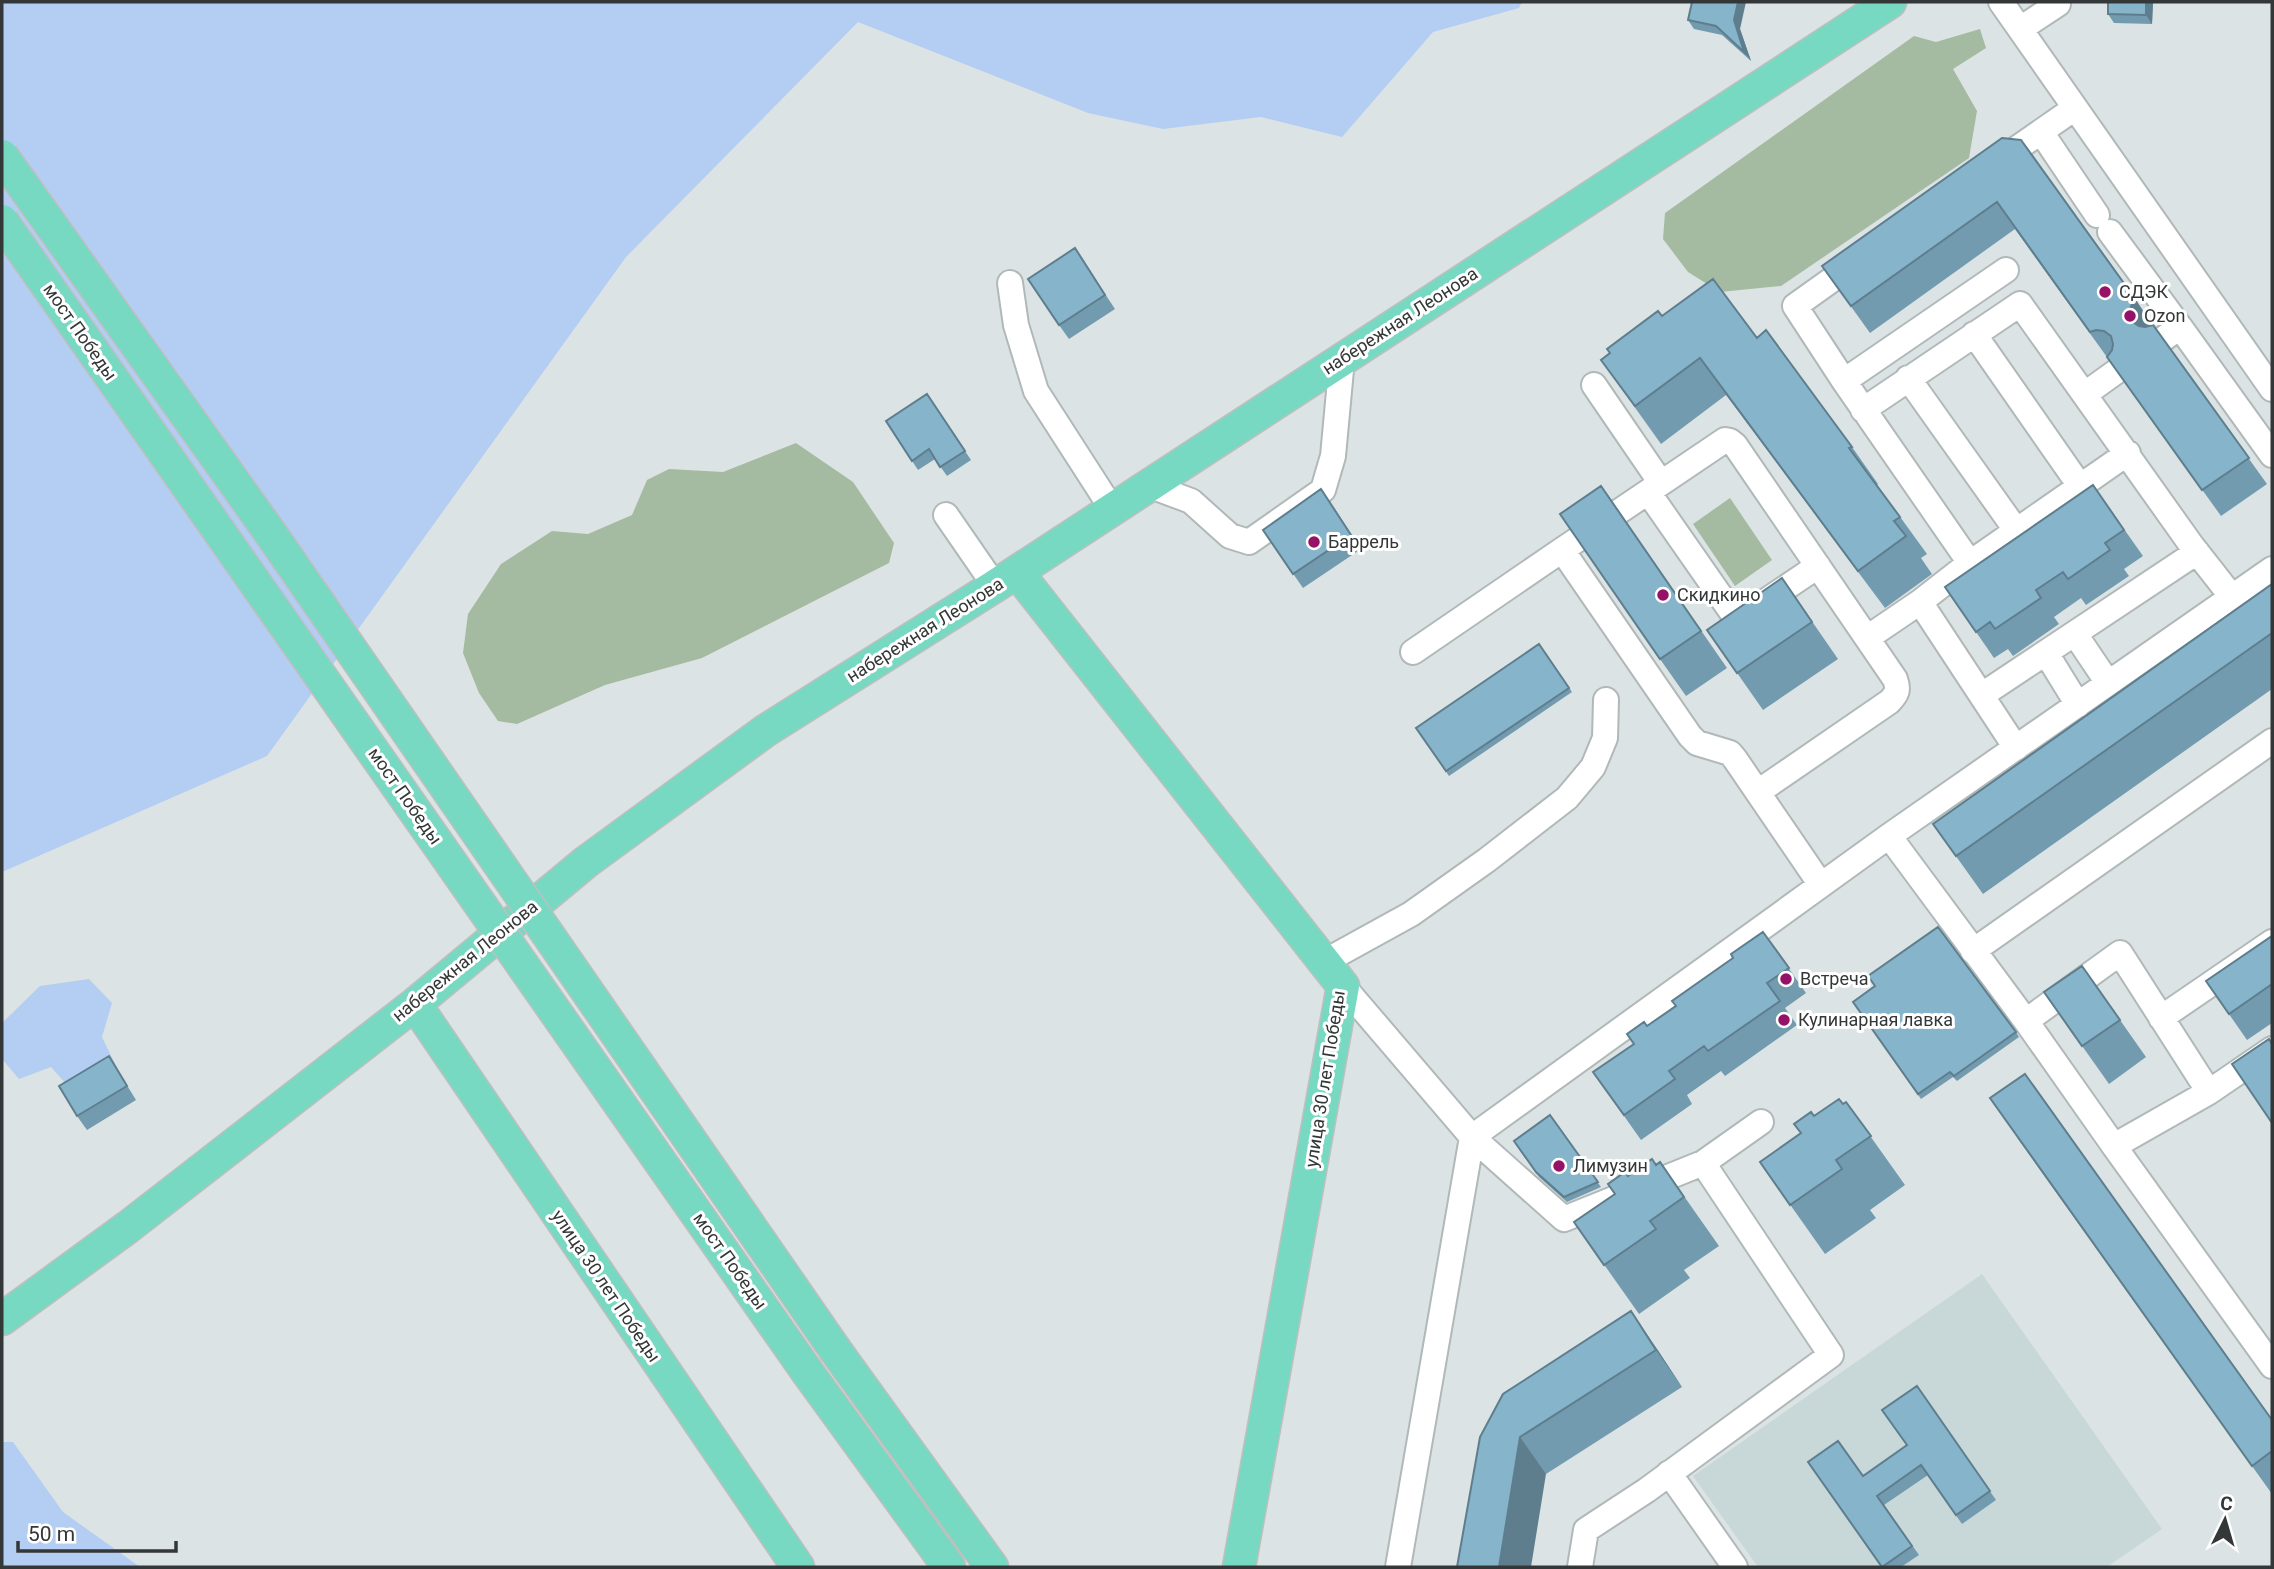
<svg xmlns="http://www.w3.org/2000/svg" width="2274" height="1569" viewBox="0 0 2274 1569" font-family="Roboto,sans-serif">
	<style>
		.built { fill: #c8d8d9 }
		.green { fill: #a4baa1 }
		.water { fill: #b4cdf2 }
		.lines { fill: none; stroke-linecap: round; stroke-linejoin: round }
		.minor-casing { stroke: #b1b8b8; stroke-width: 28 }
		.major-casing { stroke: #bebfbf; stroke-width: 35 }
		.minor { stroke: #fff; stroke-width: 24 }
		.major { stroke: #78d9c2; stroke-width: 32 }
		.major-bridge-casing { stroke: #bebfbf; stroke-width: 35; stroke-linecap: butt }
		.major-bridge { stroke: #78d9c2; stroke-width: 32 }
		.wall { fill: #739baf }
		.shaded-wall { fill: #5e7e8e }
		.building { fill: #86b4cb; stroke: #5e7e8e; stroke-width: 2 }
		.poi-dot { fill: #961269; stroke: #fff; stroke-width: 2.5 }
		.labels { text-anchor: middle; stroke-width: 6; stroke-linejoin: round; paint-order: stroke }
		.poi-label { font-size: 18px; fill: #343737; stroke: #fff; text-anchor: start }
		.street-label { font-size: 18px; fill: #343737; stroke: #fff }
	</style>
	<rect width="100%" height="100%" fill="#dce3e4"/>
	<path class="built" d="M1982,1274L2162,1529L2107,1567H1758L1693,1476Z"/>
	<path class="green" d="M1980,29L1986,48L1953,69L1977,111L1969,158L1781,286L1720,292L1688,272L1663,239L1665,213L1914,36L1936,42Z
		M796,443L853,482L894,543L889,563L702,658L605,685L517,724L498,721L479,693L463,653L468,614L501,564L552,531L588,534L632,515L647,480L669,469L723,472Z
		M1730,498L1772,560L1735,586L1693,524Z"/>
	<path class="water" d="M2,2H1522L1519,8L1433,32L1342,137L1261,117L1163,129L1088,113L858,22L626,257L267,756L2,872Z
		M89,979L112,1003L102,1037L118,1070L76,1095L51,1067L19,1079L2,1059V1023L40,986Z
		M2,1442H13L63,1512L140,1567H2Z"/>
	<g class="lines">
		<g class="minor-casing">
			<path id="minor" d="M2001,2L2272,389
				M2020,29L2058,4
				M2041,132L2097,215
				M1996,163L2075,108
				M2110,232L2180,327
				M1858,261L1795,306L1844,381L1970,563L2128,453
				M1010,283L1016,325L1036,391L1112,509
				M1974,334L2080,486
				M2163,339L2180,327L2272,455
				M1908,378L2016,530
				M1844,381L2006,270
				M1594,385L1661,483
				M2085,394L2117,371
				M1863,410L2020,304L2192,546L2232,597
				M1148,485L1191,501L1230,536L1249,542L1323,490L1333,456L1342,359
				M1648,492L1733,614L1740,616L1748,613L1818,566
				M946,515L995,586
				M1970,563L1920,602L2016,748
				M2075,634L2108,683
				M1867,638L1920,602
				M1413,652L1562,550
				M2046,653L2078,705
				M1982,695L2197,552
				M1758,792L1889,702C1897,694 1899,690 1895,679L1735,445L1730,441L1725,440L1562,550L1690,736L1697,743L1730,753L1735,759L1821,885
				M1889,836L2026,1021L2114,1146L2209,1092L2272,1049
				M1973,951L2272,741
				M1324,962L1411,914L1487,860L1567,798L1593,767L1605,738L1606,700
				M1343,986L1472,1137L1398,1567
				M2161,1018L2272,942
				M2026,1021L2120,953L2209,1092
				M2114,1146L2272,1366
				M1703,1163L1761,1122
				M1669,1473L1735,1567
				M1580,1567L1586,1530L1647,1490L1831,1355L1703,1163L1564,1219L1472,1137L1889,836L2272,569"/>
		</g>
		<g class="major-casing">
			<path id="major" d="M1017,572L1343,986L1239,1567
				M415,1004L798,1567
				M2,1319L128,1227L415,1004L586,862L765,731L995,586L1890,2
				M836,1351L992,1567
				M808,1373L949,1567"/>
		</g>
		<use href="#minor" class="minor"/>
		<use href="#major" class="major"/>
		<g class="major-bridge-casing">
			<path id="major-bridge" d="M2,156L271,534L836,1351
				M2,221L808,1373"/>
		</g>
		<use href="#major-bridge" class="major-bridge"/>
	</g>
	<path class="wall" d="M2153,2L2152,24L2114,23L2108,14Z
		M1688,20L1740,29L1751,61L1722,35L1694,29Z
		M2002,138L2153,325L2267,484L2221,516L2015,229L1870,333L1822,266Z
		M1084,262L1115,309L1069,339L1059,325Z
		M1662,316L1757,338L1852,447L1878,484L1877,485L1927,554L1921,558L1932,574L1885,608L1726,395L1661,444L1601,360Z
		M927,394L971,460L947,476L935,459L918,470L886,421Z
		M2093,485L2143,556L2124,569L2129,576L2086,605L2081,598L2054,617L2059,624L2013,656L2008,649L1994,658L1945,587Z
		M1601,486L1727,668L1686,696L1660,659Z
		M1321,489L1361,549L1303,588L1263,530Z
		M1782,578L1838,659L1763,710L1707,630Z
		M2272,584V689L1983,894L1933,824Z
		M1539,644L1572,692L1449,776L1416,728Z
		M1763,932L1806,993L1785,1008L1797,1025L1725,1076L1721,1071L1687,1095L1692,1104L1641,1140L1593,1072L1634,1044L1647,1026L1676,1006Z
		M2272,936V1023L2247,1040L2206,981Z
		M2082,966L2146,1057L2109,1084L2044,992Z
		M1875,986L2016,1032L2019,1037L1957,1081L1953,1077L1921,1099L1853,1002Z
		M109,1056L136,1100L87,1130L77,1116Z
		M1846,1102L1905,1185L1870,1210L1876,1218L1825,1254L1760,1162L1801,1134L1814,1116Z
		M1550,1115L1601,1187L1567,1202L1539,1177L1514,1141Z
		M2016,1136L2272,1420V1494Z
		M1660,1162L1719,1246L1684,1270L1690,1278L1639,1314L1574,1222L1614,1194L1628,1176Z
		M1657,1349L1682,1387L1546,1474L1480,1437Z
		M1917,1386L1996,1500L1962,1524L1928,1475L1884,1505L1919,1555L1901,1567H1882L1808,1462L1863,1476L1907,1445Z"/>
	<path class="shaded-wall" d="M1738,2H1746L1740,29L1751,61L1744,52L1734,20Z
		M2146,2H2153L2152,24L2146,15Z
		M2136,300L2154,327L2151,348L2133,322L2130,313L2131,306Z
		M1631,1311L1657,1349L1682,1387L1656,1350Z
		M1520,1437L1546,1474L1531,1567H1499Z"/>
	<path class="building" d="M1692,2H1738L1734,20L1744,52L1716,26L1688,20Z
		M2108,2H2146V15L2108,14Z
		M2002,138L2021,140L2136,300L2131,306L2130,313L2133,322L2139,326L2145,327L2153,325L2249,458L2202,490L2107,357L2112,350L2113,344L2111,336L2104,331L2096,330L2090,332L1997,202L1851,306L1822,266Z
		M1075,248L1105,295L1059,325L1028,279Z
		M1713,279L1757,338L1766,330L1852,447L1849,448L1900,517L1894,521L1906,536L1858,571L1700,358L1635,406L1601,360L1610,353L1607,349L1658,311L1662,316Z
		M927,394L965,451L940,467L929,449L912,461L886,421Z
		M2093,485L2124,530L2105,543L2110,550L2068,579L2063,572L2036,590L2041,598L1995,629L1990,622L1976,632L1945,587Z
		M1601,486L1701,631L1660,659L1560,514Z
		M1321,489L1351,535L1293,574L1263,530Z
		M1782,578L1812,622L1737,673L1707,630Z
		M2272,584V633L1956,856L1933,824Z
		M1539,644L1569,688L1446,771L1416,728Z
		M1938,927L2016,1032L1954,1076L1950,1072L1918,1094L1853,1002L1875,986L1868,976Z
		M1763,932L1789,968L1767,983L1780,1001L1708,1051L1704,1046L1669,1071L1675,1079L1624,1115L1593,1072L1634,1044L1627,1034L1644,1022L1647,1026L1676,1006L1672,1001L1733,958L1731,954Z
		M2272,936V984L2229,1014L2206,981Z
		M2082,966L2120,1020L2082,1046L2044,992Z
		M2269,1039L2272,1044V1123L2232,1064Z
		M109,1056L127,1086L77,1116L59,1086Z
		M2025,1074L2272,1420V1451L2252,1466L1990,1098Z
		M1839,1099L1843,1104L1846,1102L1871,1136L1836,1160L1842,1169L1790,1205L1760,1162L1801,1133L1794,1124L1811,1112L1814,1116Z
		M1550,1115L1598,1182L1564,1197L1536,1172L1514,1141Z
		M1652,1159L1656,1165L1660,1162L1684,1197L1650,1221L1656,1229L1604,1265L1574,1222L1615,1194L1608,1184L1625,1172L1628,1176Z
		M1631,1311L1656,1350L1520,1437L1499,1567H1457L1480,1437L1503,1394Z
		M1917,1386L1990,1491L1956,1515L1921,1465L1877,1496L1912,1546L1882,1567L1808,1462L1838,1441L1863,1476L1907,1445L1882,1410Z"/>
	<g class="poi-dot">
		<circle cx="2105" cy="292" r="7"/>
		<circle cx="2130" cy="316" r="7"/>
		<circle cx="1314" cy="542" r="7"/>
		<circle cx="1663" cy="595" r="7"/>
		<circle cx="1786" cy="979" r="7"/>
		<circle cx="1784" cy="1020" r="7"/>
		<circle cx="1559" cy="1166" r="7"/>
	</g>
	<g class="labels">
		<g class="poi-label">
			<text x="2119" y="298">СДЭК</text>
			<text x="2144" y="322">Ozon</text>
			<text x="1328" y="548">Баррель</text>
			<text x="1677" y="601">Скидкино</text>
			<text x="1800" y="985">Встреча</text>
			<text x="1798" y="1026">Кулинарная лавка</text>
			<text x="1573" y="1172">Лимузин</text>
		</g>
		<g class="street-label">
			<text transform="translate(1400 321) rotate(-33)" y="6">набережная Леонова</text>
			<text transform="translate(80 332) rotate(55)" y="6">мост Победы</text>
			<text transform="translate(925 630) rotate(-32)" y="6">набережная Леонова</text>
			<text transform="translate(405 796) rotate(55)" y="6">мост Победы</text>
			<text transform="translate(465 961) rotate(-39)" y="6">набережная Леонова</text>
			<text transform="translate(1325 1079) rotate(-81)" y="6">улица 30 лет Победы</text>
			<text transform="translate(730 1261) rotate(55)" y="6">мост Победы</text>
			<text transform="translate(606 1286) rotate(56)" y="6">улица 30 лет Победы</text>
		</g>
	</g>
	<rect width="2274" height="1569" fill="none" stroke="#343737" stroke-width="7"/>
	<g transform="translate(2225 1520) rotate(5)" stroke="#ffffff" stroke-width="5" paint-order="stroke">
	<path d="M0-5L12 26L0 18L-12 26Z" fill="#343737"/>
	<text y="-10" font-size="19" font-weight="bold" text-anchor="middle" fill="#343737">С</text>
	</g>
	<path d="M18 1541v10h158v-10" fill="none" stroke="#343737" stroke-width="3.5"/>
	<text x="28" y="1541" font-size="21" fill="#343737" stroke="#ffffff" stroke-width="5" paint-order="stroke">50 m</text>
</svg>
